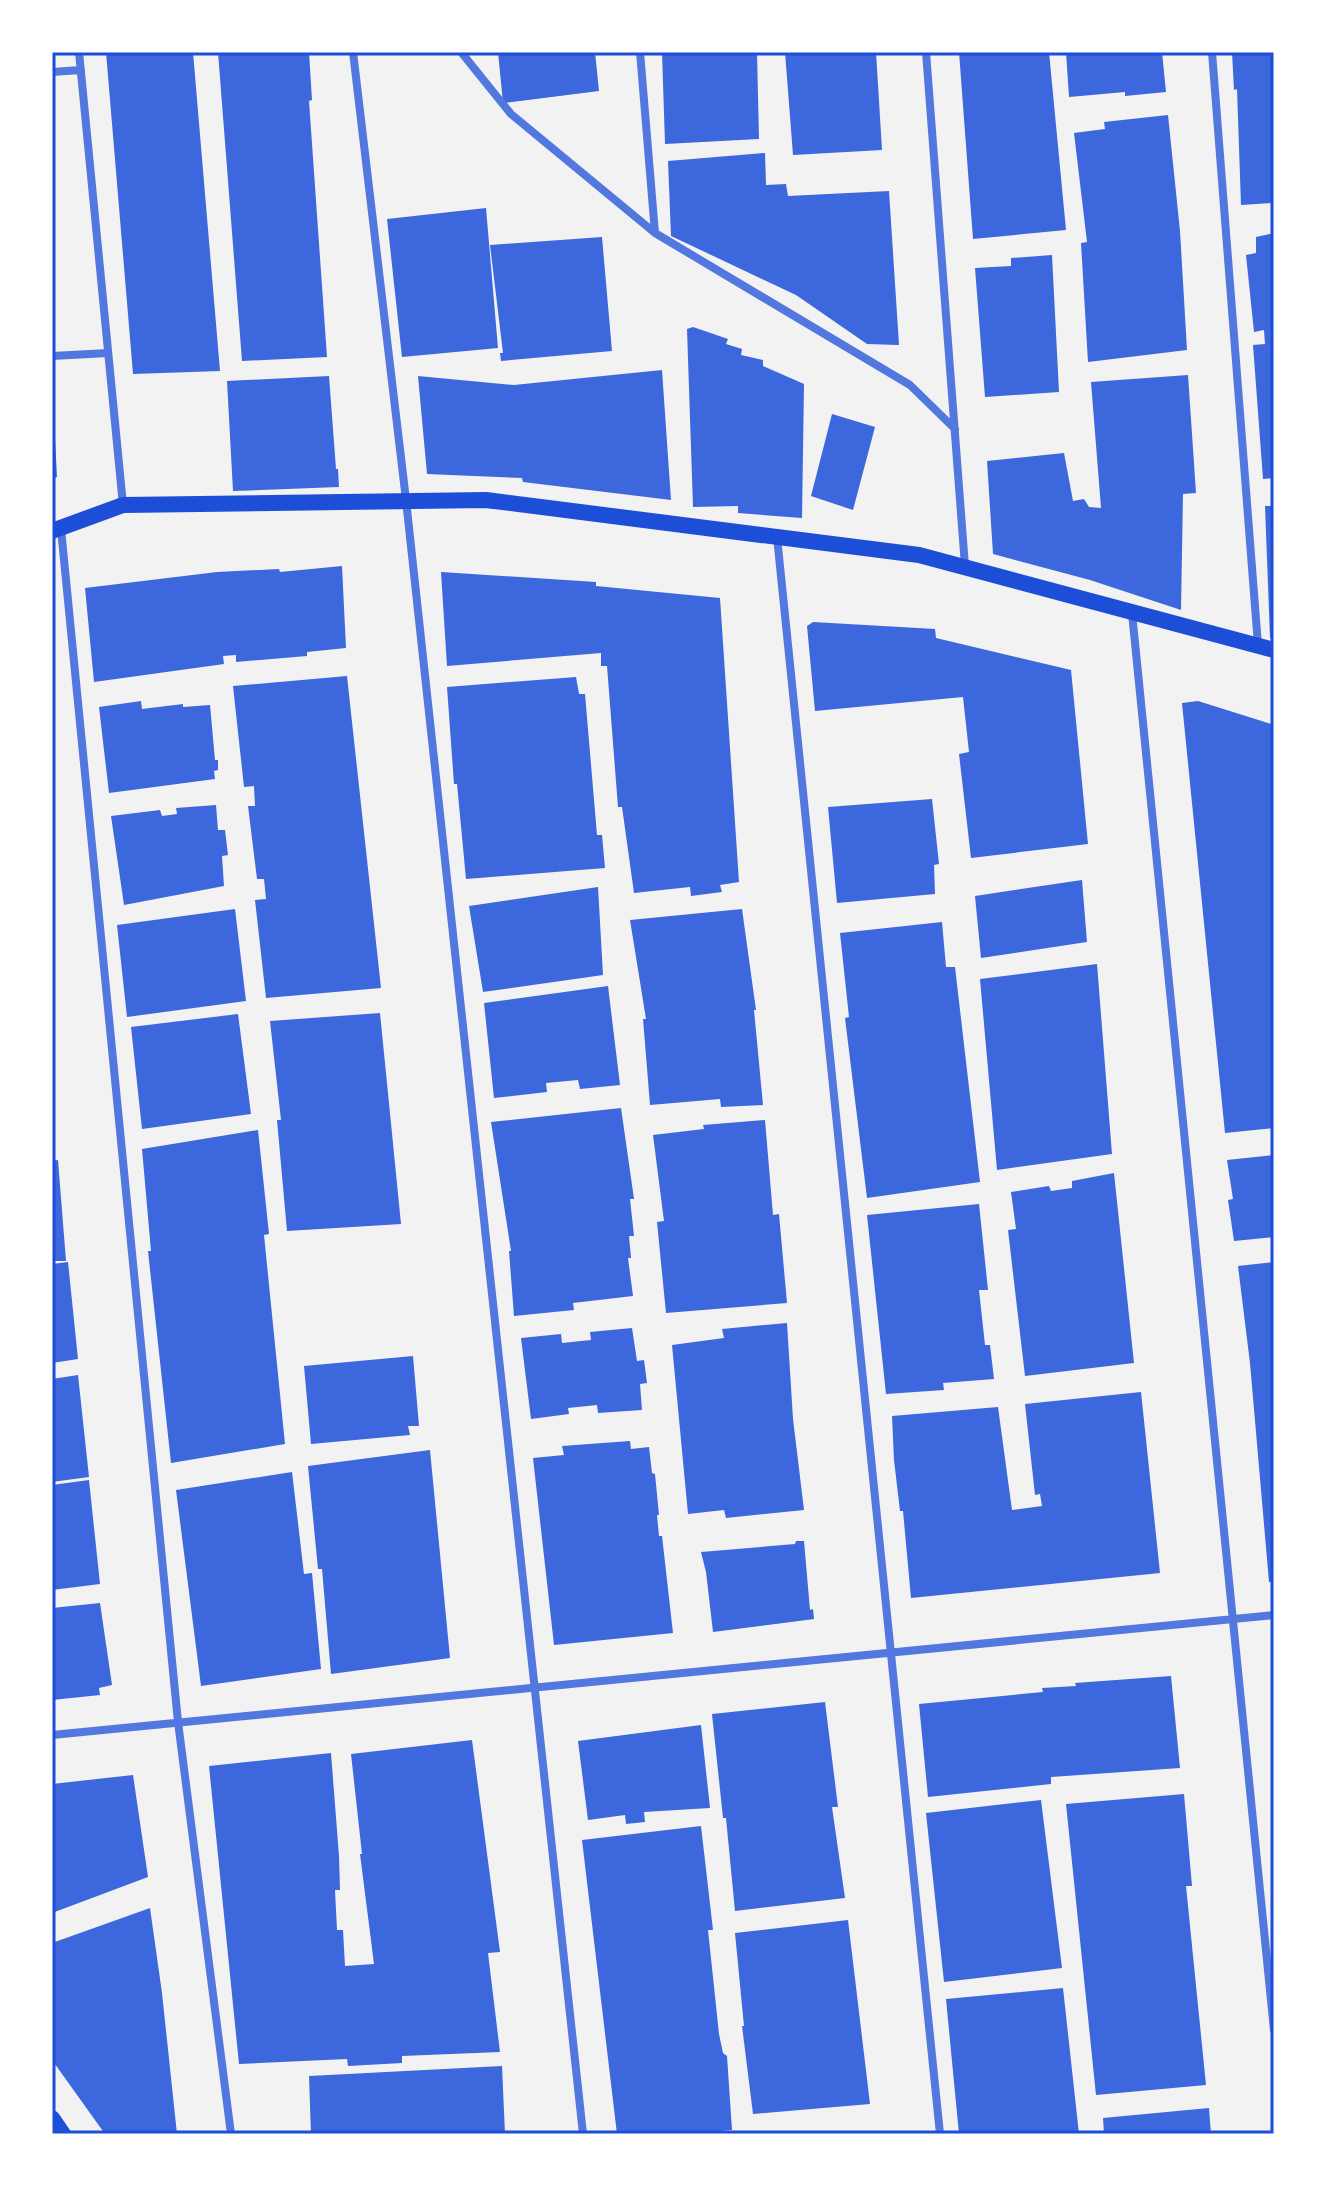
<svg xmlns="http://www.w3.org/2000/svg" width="1326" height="2186" viewBox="0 0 1326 2186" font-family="'Open Sans',sans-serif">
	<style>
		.building { fill: #3d67dc }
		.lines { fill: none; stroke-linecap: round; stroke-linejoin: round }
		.minor { stroke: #5277de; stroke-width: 8 }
		.secondary { stroke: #1d4ed8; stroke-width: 16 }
		.neatline { fill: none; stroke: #1d4ed8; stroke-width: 3 }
	</style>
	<rect width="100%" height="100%" fill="#f2f2f2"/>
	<path class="building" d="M106,52H193L220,371L133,374Z
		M218,52H309L312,100L309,101L327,357L242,361Z
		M498,52H595L599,91L503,103Z
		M662,52H757L759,139L665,144Z
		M785,52H876L882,150L793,155Z
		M959,52H1049L1066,230L973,239Z
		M1066,52H1162L1166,92L1125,96V92L1069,97Z
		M1232,52H1274V203L1241,205L1237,89L1234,90Z
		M1168,115L1180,231L1187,350L1088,362L1081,243L1087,242L1074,133L1105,129L1104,122Z
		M765,153L766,185L786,184L788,196L889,191L899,345L867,344L796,295L671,236L668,161Z
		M486,208L498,348L402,357L387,219Z
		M1274,233V478L1263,479L1253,345L1265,344L1264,330L1254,332L1246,255L1256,253V237Z
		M602,237L612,351L501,361L500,353H503L490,245Z
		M1052,255L1059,392L985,397L975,268L1011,266V258Z
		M693,327L728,339L726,344L742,349L741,355L763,360V366L804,384L802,518L738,513V506L693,507L687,329Z
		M662,370L671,500L523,482L522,478L427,474L418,376L514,385Z
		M1188,375L1196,493L1183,494L1181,610L1090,580L993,554L987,461L1064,453L1073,501L1084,499L1089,507L1101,508L1091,382Z
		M329,376L336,469H338L339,487L233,491L227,381Z
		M832,414L875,427L853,510L811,496Z
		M52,420H54L57,477L52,479Z
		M1265,506H1274V639L1270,638Z
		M342,566L346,648L307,652V656L236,662V655L223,656L224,664L94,682L85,588L217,572L279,569L280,572Z
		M441,572L596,582V586L720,598L739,882L720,885L722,892L691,896L690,887L634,893L622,807H618L607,666H601V653L447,666Z
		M813,622L935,629L936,638L1071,670L1088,844L971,858L959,754L969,752L963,697L815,711L807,626Z
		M347,676L381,988L266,998L255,900L266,899L264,879H257L248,806H255L254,786L244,787L233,686Z
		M576,677L579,694H585L597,835H602L605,868L466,879L457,784H454L447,687Z
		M141,701L142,709L183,704V707L210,705L215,760H218V770L214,771L215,779L109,793L99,707Z
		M1198,701L1274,725V1128L1225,1133L1182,703Z
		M932,799L939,864L934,865L935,894L837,903L828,807Z
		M216,805L218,830H225L228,855L222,856L224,886L124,905L111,816L160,810L162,816L177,814L176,808Z
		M1082,880L1087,942L981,958L975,896Z
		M598,887L603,975L483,992L469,906Z
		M235,909L246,1001L127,1017L117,925Z
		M742,909L756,1010H754L763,1105L721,1107L720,1099L650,1105L643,1019H646L630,920Z
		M942,922L946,967H955L980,1182L867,1198L845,1018L849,1017L840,933Z
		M1097,964L1112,1154L997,1170L980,979Z
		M608,986L620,1085L580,1089L578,1080L546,1083L547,1092L494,1098L484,1003Z
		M380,1013L401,1224L287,1231L277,1120H281L270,1021Z
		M238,1014L251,1114L142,1129L131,1027Z
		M621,1108L634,1199H630L634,1236H629L631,1258H628L633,1296L573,1303L574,1310L514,1316L509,1251H511L491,1122Z
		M765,1120L773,1215L779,1214L787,1303L666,1313L657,1222L664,1221L653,1135L704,1129L703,1125Z
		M258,1130L269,1234L264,1235L285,1444L171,1463L148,1251H151L142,1149Z
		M1274,1155V1237L1234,1241L1228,1200L1233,1199L1227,1160Z
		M58,1160L66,1261H52V1161Z
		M1114,1173L1134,1363L1025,1376L1008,1230L1016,1229L1011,1192L1049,1186L1051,1191L1072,1188V1181Z
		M979,1204L988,1290H979L985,1345H990L994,1379L943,1383L944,1390L886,1394L867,1215Z
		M68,1262L78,1359L52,1363V1264Z
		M1274,1262V1582H1269L1250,1363L1238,1266Z
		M787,1323L793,1419L804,1510L726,1518L724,1510L688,1514L672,1345L724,1338L722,1329Z
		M632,1328L637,1361L644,1360L647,1383L640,1384L642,1410L598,1413L597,1405L568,1408L569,1414L531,1419L521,1338L561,1334L562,1343L591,1340L590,1332Z
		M413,1356L419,1426H408L410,1435L311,1444L304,1366Z
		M78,1375L89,1477L52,1482V1379Z
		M1141,1392L1160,1573L911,1598L903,1511H900L894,1460L892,1416L998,1407L1012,1510L1042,1506L1040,1494L1035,1495L1025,1404Z
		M630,1441L631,1449L649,1447L652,1473L655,1474L659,1515H657L659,1536H662L673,1633L554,1645L533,1458L564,1455L562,1446Z
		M430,1450L450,1658L331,1674L322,1569H318L308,1466Z
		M292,1472L304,1574L312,1573L321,1669L201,1686L176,1490Z
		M89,1480L100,1584L52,1590V1485Z
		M796,1541H804L810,1610L813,1609L814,1619L713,1632L706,1572L701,1552L795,1544Z
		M100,1603L112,1685L99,1688L100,1695L52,1700V1608Z
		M1171,1676L1180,1768L1051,1777V1784L928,1797L919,1704L1043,1692L1042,1688L1076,1686L1075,1683Z
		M825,1702L838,1807H832L845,1898L735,1911L726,1818H723L712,1714Z
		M701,1725L710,1808L644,1812L645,1822L626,1824L625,1815L588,1820L578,1741Z
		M472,1740L500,1952L488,1953L500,2052L402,2056V2063L348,2066L347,2059L239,2064L209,1766L331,1753L339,1856L340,1890H335L337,1930H343L345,1966L374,1964L360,1854H362L351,1754Z
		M133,1775L148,1877L52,1913V1784Z
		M1184,1794L1192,1886H1186L1206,2085L1096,2095L1066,1804Z
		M1041,1800L1062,1968L944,1982L926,1813Z
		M701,1826L713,1930H708L719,2034L723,2053L727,2056L732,2130L687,2134H617L582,1840Z
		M150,1908L162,1993L177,2134H105L52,2060V1943Z
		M848,1920L870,2104L753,2114L742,2026H744L735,1933Z
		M1063,1988L1079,2134H959L946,1999Z
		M502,2066L505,2134H311L309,2076Z
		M1209,2108L1211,2134H1104L1103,2118Z"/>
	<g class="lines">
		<path class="minor" d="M79,52L123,505
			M353,52L406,500L583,2134
			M461,52L511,114L655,233L910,385L955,429
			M640,52L655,233
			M926,52L965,566
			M1212,52L1258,645
			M52,72L81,70
			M52,356L108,353
			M61,529L178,1722L231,2134
			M777,537L940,2134
			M1132,613L1274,2030
			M52,1735L1274,1615"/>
		<path class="secondary" d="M52,531L123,505L486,500L919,555L1274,650
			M52,2118L63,2134"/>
	</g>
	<rect width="1326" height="2186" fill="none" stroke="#ffffff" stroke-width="108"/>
	<rect x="54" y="54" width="1218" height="2078" class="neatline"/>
</svg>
